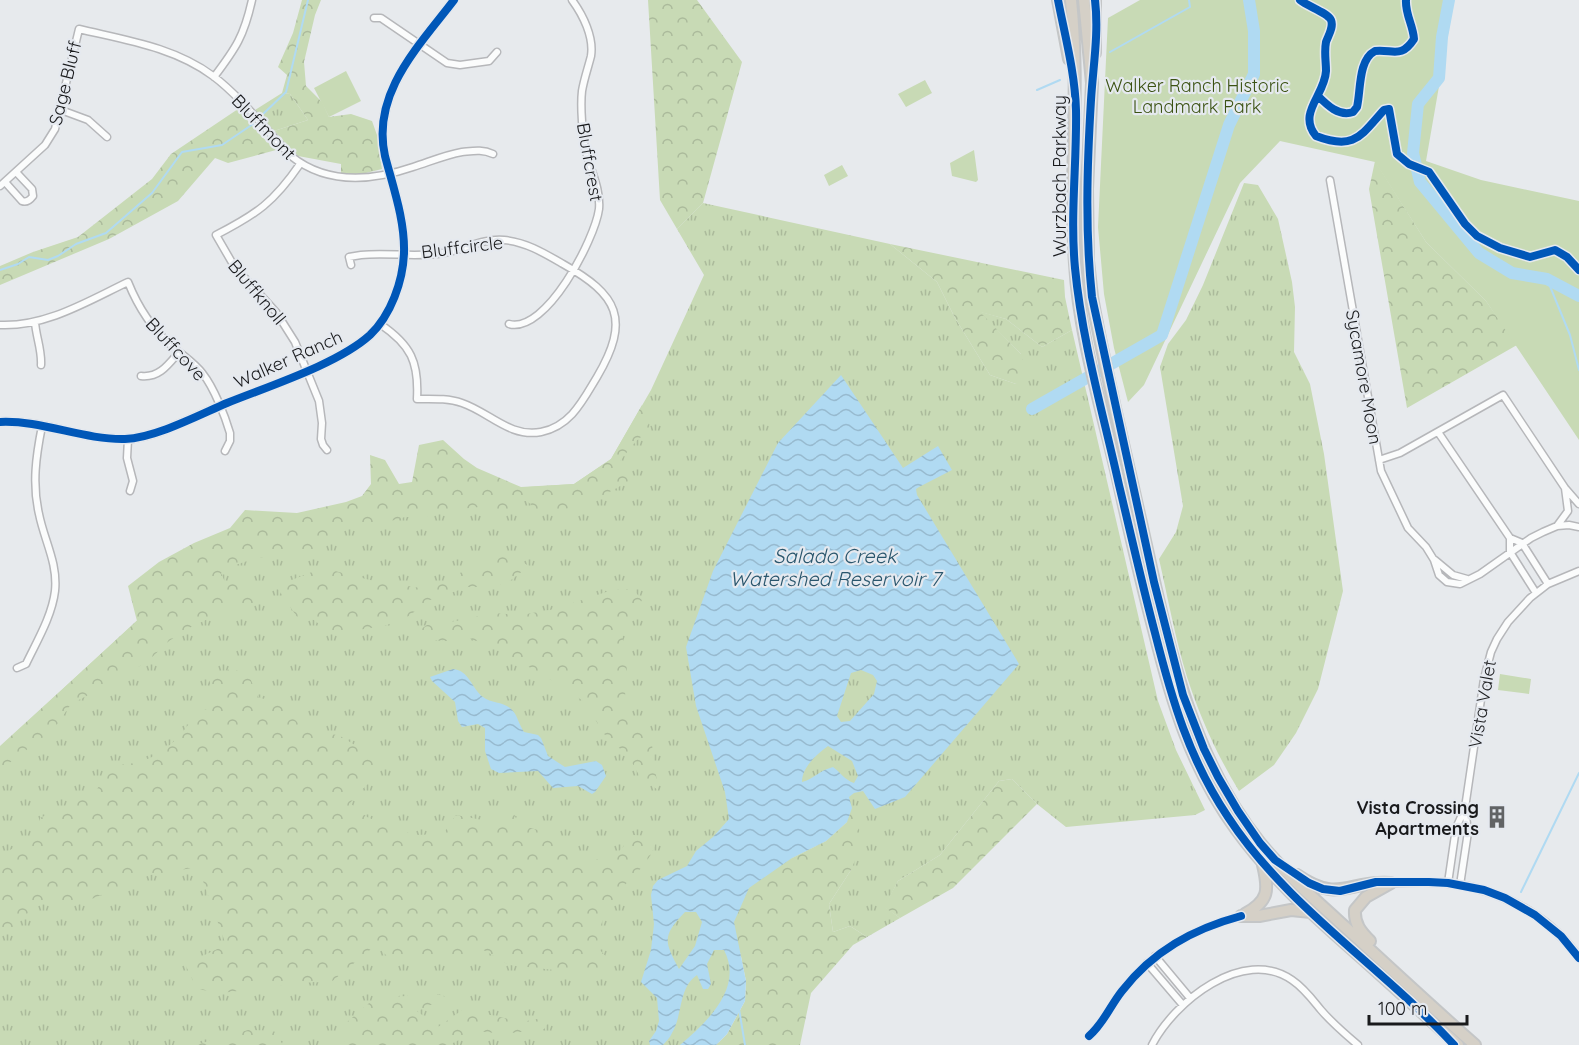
<svg xmlns="http://www.w3.org/2000/svg" width="1579" height="1045" viewBox="0 0 1579 1045" font-family="Quicksand,sans-serif">
  <style>
    .grass { fill: url(#grass-tufts) }
    .forest { fill: url(#forest-crowns) }
    .green { fill: #c8dab5 }
    .water { fill: url(#water-waves); fill-rule: evenodd }
    .lines { fill: none; stroke-linecap: round; stroke-linejoin: round }
    .stream { stroke: #b0daf2; stroke-width: 2 }
    .river { stroke: #b0daf2; stroke-width: 12 }
    .minor-casing { stroke: #b6b7ba; stroke-width: 9 }
    .tertiary-casing { stroke: #b6b7ba; stroke-width: 10 }
    .motorway-casing { stroke: #c4c6c7; stroke-width: 14 }
    .minor { stroke: #fbfcfc; stroke-width: 6 }
    .tertiary { stroke: #fbfcfc; stroke-width: 7 }
    .motorway { stroke: #d5d0c7; stroke-width: 10 }
    .cycleway-casing { stroke: #e5e9ef; stroke-width: 11 }
    .cycleway { stroke: #0057b8; stroke-width: 8 }
    .labels { text-anchor: middle; dominant-baseline: central; stroke-width: 4.5; stroke-linejoin: round; paint-order: stroke }
    .street-label { font-size: 18px; fill: #191a1c; stroke: #e5e9ef }
    .park-label { font-size: 18px; fill: #3b5212; stroke: #e5e9ef }
    .poi-label { font-size: 18px; font-weight: bold; fill: #191a1c; stroke: #e5e9ef; text-anchor: end }
    .water-label { font-size: 20px; font-style: italic; fill: #29566d; stroke: #e5e9ef }
  </style>
  <defs>
    <pattern id="grass-tufts" width="24" height="20" patternUnits="userSpaceOnUse" patternTransform="scale(1.5)"><rect width="24" height="20" fill="#c8dab5"/><path d="M3 7l-1-3M5 7V3M7 7l1-3M15 17l-1-3M17 17v-4M19 17l1-3" fill="none" stroke="#abba9b"/></pattern>
    <pattern id="forest-crowns" width="20" height="18" patternUnits="userSpaceOnUse" patternTransform="scale(1.5)"><rect width="20" height="18" fill="#c8dab5"/><path d="M2 6a3 3 0 1 1 6 0M12 15a3 3 0 1 1 6 0" fill="none" stroke="#abba9b"/></pattern>
    <pattern id="water-waves" width="16" height="10" patternUnits="userSpaceOnUse" patternTransform="scale(1.5)"><rect width="16" height="10" fill="#b0daf2"/><path d="M0 5q4-4 8 0t8 0" fill="none" stroke="#97bacf"/></pattern>
  </defs>
  <rect width="100%" height="100%" fill="#e7eaed"/>
  <path class="grass" d="M282 93 290 94 308 120 274 131 255 110Z
    M1244 183 1258 185 1278 219 1292 282 1295 307 1294 352 1310 384 1324 454 1343 591 1318 689 1296 733 1274 765 1239 791C1217 755 1200 717 1187 677 1175 638 1168 598 1159 559L1176 532 1183 506 1160 367 1168 344 1186 320 1203 285Z
    M703 203 890 244 937 282 955 318 990 375 1016 384 1021 354 978 311 1006 319 1042 347 1072 330 1158 701 1176 750 1205 810 1195 815 1066 827 1037 804 1012 779 999 781 940 855 898 881 885 907 900 918 867 937 850 926 833 932 829 904 851 870 847 822 826 841 792 858 741 952 716 1045H0V747L158 601 241 544 468 491 574 484 611 459 651 390 704 275 677 229Z"/>
  <path class="forest" d="M302 0H321L315 15 304 62 306 86 322 102 329 117 351 114 372 121 377 135 382 169 358 175 341 174V164L298 156 274 131 308 120 290 94 282 93 287 75 278 67 293 33Z
    M648 0H697L742 62 703 203 677 229 660 200Z
    M238 109 261 136 276 150 228 163 215 158 178 201 109 239 0 285V266L33 252 78 237 152 179 171 154Z
    M1375 161 1426 242 1486 301 1517 345 1407 408 1369 189Z
    M890 244 1064 280 1065 297 1072 330 1042 347 1006 319 980 312 1021 354 1026 377 1016 384 990 375 955 318 937 282Z
    M642 405 651 429 636 441 619 462 632 479C601 498 576 510 540 513L527 501H521L511 511 496 512 479 507 451 510 424 517H405L369 527 346 529 329 534 317 555C304 557 302 555 289 554 274 553 231 563 221 573L225 582 232 584 247 582 258 594 255 603 212 617 187 629 169 641 149 660 121 678 71 704 54 729 0 770V746L137 621 128 586 159 562 194 543 230 528 245 510 297 513 346 502 362 496 371 484 370 455 385 460 399 484 412 482 419 445 443 440 464 459 477 468 521 487 574 484 611 459Z
    M497 555H510L529 566 511 580 494 587H468L430 600 406 618 384 626 331 634 314 620 297 617 276 586 312 572 335 571 370 580 427 589Z
    M633 589 642 600 622 634 627 663 624 714 652 745 658 790 640 777 629 757 603 733 586 703 553 681 491 645 467 638 446 641 419 639 418 631 427 625 456 621 493 613 521 615 555 609 612 590Z
    M230 669 248 673 258 697 280 704 301 726 340 736 373 756 382 757 385 761V765L350 803 367 817 414 835 443 834 456 815 493 822 505 814H514L519 825 557 835 563 839 569 858 590 861 616 855 633 835 657 837C652 865 629 877 614 898 604 913 598 930 597 947L614 965 608 972 563 971 509 965 480 948 450 961 390 959 376 945 330 983 314 982 221 993 197 989 185 964 226 945 198 867 150 875 77 905 37 904 7 934 0 935V855L39 835 40 818 94 792 103 782 111 765C154 766 177 744 199 709L211 710 214 699 209 679Z
    M1012 779 1037 804 953 888 900 918 884 907 898 881 940 855 999 781Z
    M852 808 863 841 851 870 829 904 833 932 850 926 867 937 853 945 811 993 800 1045H716L727 1034 745 1001 746 981 734 922 749 888 792 858 826 841 847 822Z
    M437 994 458 1001 430 1005 417 1011 438 1027 468 1006 481 1013 522 1022 542 1018 547 1024 544 1029 503 1034 477 1031 449 1045H337L344 1042 346 1023 375 998Z
    M248 1030 274 1031 283 1045H195Z"/>
  <path class="green" d="M1140 0H1454L1426 161 1481 180 1579 201V440L1486 301 1426 242 1375 162 1280 141 1240 183 1144 385 1128 402 1114 348 1104 294 1098 227 1108 18Z
    M346 71 361 101 329 117 314 88Z
    M925 80 932 93 906 107 898 94Z
    M974 150 978 180 976 182 952 176 950 163Z
    M842 165 848 176 829 186 824 175Z
    M1500 674 1531 679 1529 694 1498 690Z"/>
  <path class="water" d="M841 375 903 468 938 446 952 470 919 487 916 489 917 495 1019 664 905 797 875 809 863 791 854 793 849 797 852 808 847 822 826 841 792 858 749 888 734 922 746 981 745 1001 727 1034 716 1045H680C707 1022 744 988 724 950H714L707 964 711 984 708 989H703L697 975C678 988 683 1015 672 1033 670 1038 666 1041 663 1045H650L649 1041 656 1031 659 1021 657 998 641 982 651 950 654 924 651 895 653 886 658 880 687 866 696 851 713 837 729 819 725 792 696 706 686 647 713 571 778 443ZM861 670 873 675 877 681 874 694 850 721 841 722 837 716 851 673ZM828 746 852 761 858 776 854 783C845 780 841 773 833 767 818 771 814 779 802 782 802 767 817 754 828 746ZM685 912H696L702 922 695 946 679 969C664 941 662 936 685 912Z
    M453 669C469 670 472 689 483 697 492 704 505 701 513 711 518 717 519 725 524 732L538 735 541 738 548 756 565 767 596 761 602 765 606 776 595 792 592 794 578 786 553 788 538 771 499 773 491 769 485 751V728L478 724 462 727 458 721 455 702 432 681 430 677Z"/>
  <g class="lines">
    <path class="stream" d="M1110 52 1190 7 1189 0
      M1037 90 1060 80
      M262 115 286 92 308 0
      M0 270 18 264 29 257 48 260 58 256 76 244 106 233 152 193 182 152 222 145 253 124
      M1547 279 1570 335 1579 370
      M1521 892 1579 773
      M739 1009 745 1045"/>
    <path class="river" d="M1449 0 1442 37 1439 78 1418 104 1413 153 1420 182 1479 253 1512 273 1547 279 1579 296
      M1032 409 1162 335 1229 125 1254 74V31L1249 0"/>
    <g class="minor-casing">
      <path id="minor" d="M374 18H381L447 63 460 65 489 61 497 52
        M214 77C236 48 244 36 252 0
        M61 110 88 120 107 137
        M300 164C274 202 257 214 216 235L234 266 276 312 295 342 319 401 322 423 321 439 323 445 327 450
        M1330 180 1381 471 1408 528 1426 547 1434 560 1439 575 1447 582 1460 584 1480 574 1531 538 1543 532 1557 526 1569 525 1579 527
        M5 182 22 201C27 203 30 200 33 196L32 189 16 172
        M0 186 45 145 55 129 79 29C125 40 174 47 213 76 240 96 268 132 291 156 327 185 372 181 413 167 429 162 445 155 462 152 473 151 482 149 493 154
        M351 265 349 257 361 255C388 252 416 258 443 253 464 250 482 238 504 240 526 242 544 253 563 264 618 295 631 319 597 377 583 400 571 426 541 432 510 438 489 412 462 403 448 398 432 399 417 399 419 362 411 345 380 324
        M35 322C36 337 42 350 41 365
        M509 324C546 334 595 239 599 209 601 185 587 165 584 142 582 125 580 108 582 91 584 79 588 68 591 56 594 37 583 15 572 0
        M0 325C46 327 88 301 128 282 138 307 151 328 172 346 182 355 195 363 203 374 214 388 225 416 230 433V441L225 451
        M141 376C159 378 168 365 179 352
        M1438 432 1510 538V552L1536 593
        M128 439 127 458 133 481 130 491
        M1379 460 1400 453 1503 395 1565 488 1579 504
        M1557 526 1568 511 1565 488
        M1510 538 1522 543 1548 584
        M1435 560 1453 575 1467 579
        M17 668 26 664C37 641 52 616 55 591 58 563 44 540 39 514 32 484 36 456 42 426
        M1448 883 1456 828 1465 808
        M1460 885 1468 832 1465 808 1484 679 1491 652 1497 639 1508 622 1530 598 1548 584 1579 571
        M1155 956 1190 998
        M1147 963 1182 1004
        M1089 1036C1104 1023 1110 1006 1122 991 1153 951 1193 929 1241 916
        M1152 1045C1174 1002 1243 946 1292 980 1304 988 1312 999 1321 1010 1332 1023 1345 1034 1358 1045"/>
    </g>
    <g class="tertiary-casing">
      <path id="tertiary" d="M0 422C42 420 83 440 125 439 155 438 199 415 227 403 269 386 338 364 370 335 391 315 403 281 404 253 405 220 393 187 385 156 371 93 419 46 454 0
        M1391 883C1409 882 1428 881 1446 883 1498 888 1549 915 1579 958"/>
    </g>
    <g class="motorway-casing">
      <path id="motorway" d="M1058 0 1069 59
        M1071 0C1080 88 1069 176 1075 264 1079 333 1100 402 1116 470 1128 524 1140 577 1154 630 1172 702 1191 767 1236 829 1269 875 1311 913 1354 951 1389 982 1424 1014 1458 1045
        M1084 0 1092 83 1087 189 1088 261 1092 297C1105 370 1123 442 1139 514 1165 627 1185 750 1260 843 1288 877 1322 906 1354 935 1394 972 1434 1009 1475 1045
        M1095 53V0
        M1297 875C1339 904 1348 880 1390 883
        M1245 914C1269 901 1269 890 1263 865
        M1241 916H1259L1291 910 1311 912
        M1370 941C1361 932 1354 924 1355 910L1366 897 1391 883"/>
    </g>
    <use href="#minor" class="minor"/>
    <use href="#tertiary" class="tertiary"/>
    <use href="#motorway" class="motorway"/>
    <g class="cycleway-casing">
      <path id="cycleway" d="M1058 0C1065 36 1075 73 1076 110 1077 162 1070 215 1075 268 1082 341 1103 413 1119 485 1131 535 1142 584 1155 633 1172 700 1189 759 1228 817 1287 907 1381 966 1454 1045
        M1095 0C1099 33 1093 67 1091 100 1087 166 1085 231 1092 297L1154 582 1183 695 1204 749 1218 777 1238 811 1260 843 1275 860 1309 883 1323 889 1340 891 1376 882H1429L1448 883 1484 890 1505 898 1535 915 1561 936 1579 958
        M1300 0C1307 6 1328 13 1331 20 1334 27 1328 36 1326 42 1324 52 1326 61 1326 71 1325 95 1297 113 1316 136 1355 151 1361 135 1384 110L1389 109 1397 154 1409 164 1429 172 1465 224 1477 236 1500 248 1530 257 1555 250 1567 257 1579 270
        M1318 96C1327 105 1339 117 1353 112L1357 107C1361 90 1358 60 1375 51 1393 49 1401 59 1414 39 1413 25 1405 14 1406 0
        M0 422C42 420 83 440 125 439 155 438 199 415 227 403 269 386 338 364 370 335 391 315 403 281 404 253 405 220 393 187 385 156 371 93 419 46 454 0
        M1089 1036C1104 1023 1110 1006 1122 991 1153 951 1193 929 1241 916"/>
    </g>
    <use href="#cycleway" class="cycleway"/>
  </g>
  <defs>
    <g id="building-bare" transform="scale(1.8)"><path d="M-4-6H4V6H1V3H-1V6H-4ZM-2.5-4.3h1.7v1.8h-1.7ZM.8-4.3h1.7v1.8H.8ZM-2.5-1h1.7V.8h-1.7ZM.8-1h1.7V.8H.8Z" fill="#616365" stroke="#e5e9ef" stroke-width="2.5" paint-order="stroke"/></g>
  </defs>
  <g fill-rule="evenodd">
    <use href="#building-bare" x="1497" y="817"/>
  </g>
  <g class="labels">
    <g class="street-label">
      <text transform="translate(65 83) rotate(-76)">Sage Bluff</text>
      <text transform="translate(264 127) rotate(46)">Bluffmont</text>
      <text transform="translate(590 162) rotate(80)">Bluffcrest</text>
      <text transform="translate(1059 176) rotate(-90)">Wurzbach Parkway</text>
      <text transform="translate(462 247) rotate(-7)">Bluffcircle</text>
      <text transform="translate(257 292) rotate(50)">Bluffknoll</text>
      <text transform="translate(176 349) rotate(47)">Bluffcove</text>
      <text transform="translate(288 359) rotate(-24)">Walker Ranch</text>
      <text transform="translate(1364 377) rotate(80)">Sycamore Moon</text>
      <text transform="translate(1482 704) rotate(-80)">Vista Valet</text>
    </g>
    <g class="park-label">
      <text x="1197" y="85">Walker Ranch Historic<tspan x="1197" dy="21">Landmark Park</tspan></text>
    </g>
    <g class="poi-label">
      <text x="1479" y="807">Vista Crossing<tspan x="1479" dy="21">Apartments</tspan></text>
    </g>
    <g class="water-label">
      <text x="835" y="555">Salado Creek<tspan x="835" dy="23">Watershed Reservoir 7</tspan></text>
    </g>
  </g>
  <path d="M1369 1015v9h98v-9" fill="none" stroke="#191a1c" stroke-width="3"/>
  <text x="1378" y="1015" font-size="18" fill="#191a1c" stroke="#e5e9ef" stroke-width="4.5" paint-order="stroke">100 m</text>
</svg>
